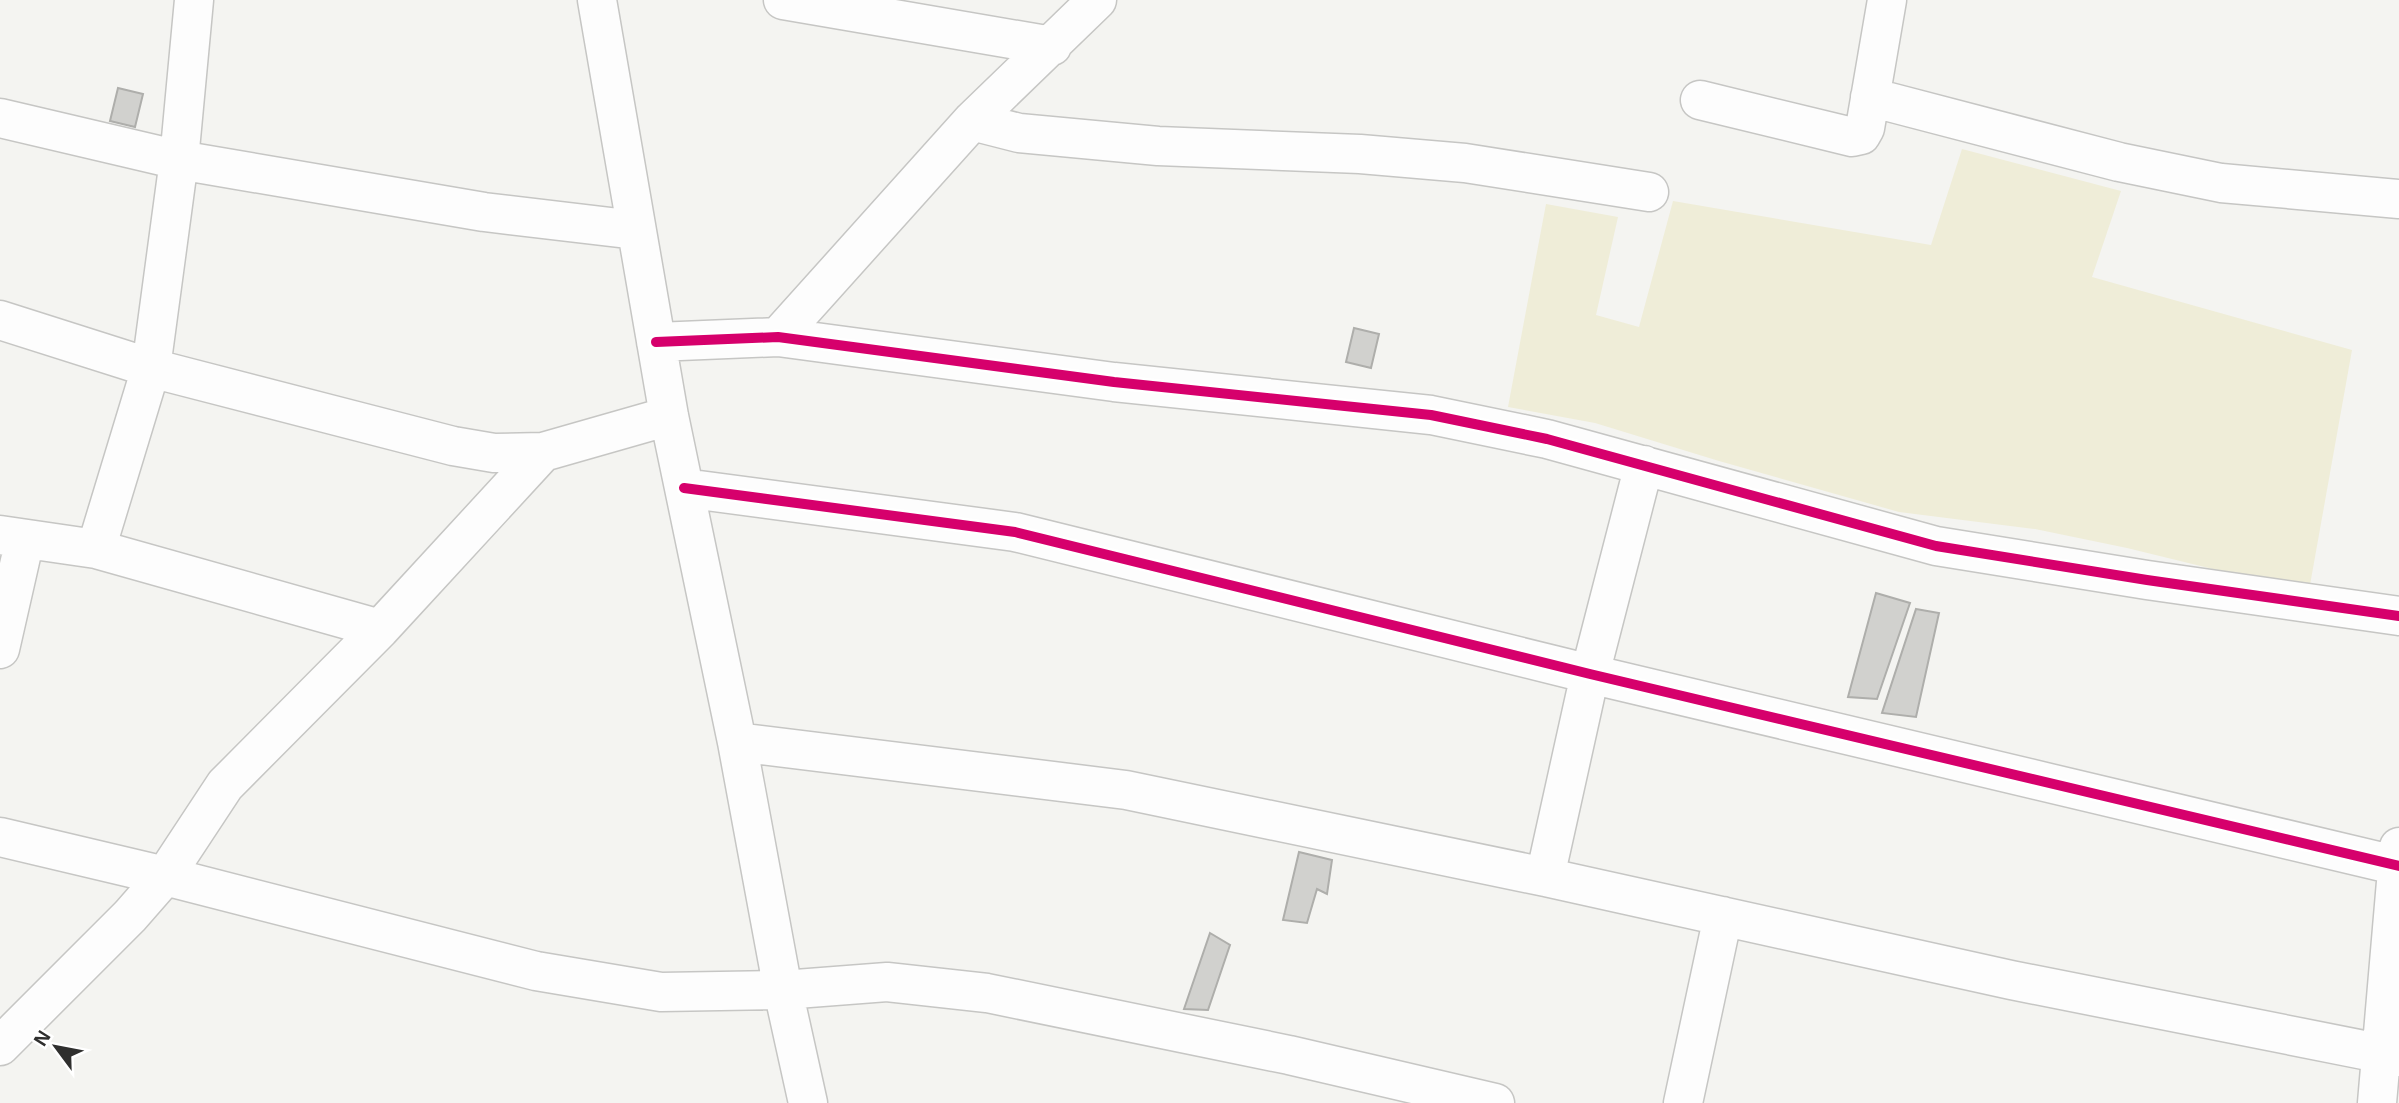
<svg xmlns="http://www.w3.org/2000/svg" width="2399" height="1103" viewBox="0 0 2399 1103" font-family="Arial,sans-serif">
  <style>
    .green { fill: #efedd8 }
    .building { fill: #d1d1ce; stroke: #aeaeab; stroke-width: 2 }
    .lines { fill: none; stroke-linecap: round; stroke-linejoin: round }
    .minor-casing { stroke: #c6c6c4; stroke-width: 41 }
    .minor { stroke: #fdfdfd; stroke-width: 38 }
    .cycleway-casing { stroke: #fff; stroke-width: 15 }
    .cycleway { stroke: #d6006c; stroke-width: 10 }
  </style>
  <rect width="100%" height="100%" fill="#f4f4f1"/>
  <path class="green" d="M1962 149 2121 191 2092 277 2352 350 2310 585 2266 582 2127 548 2035 529 1899 512 1719 461 1595 423 1508 407 1546 204 1618 217 1596 315 1639 327 1673 201 1931 245Z"/>
  <path class="building" d="M118 88 143 94 135 127 110 121Z
    M1354 328 1379 334 1371 368 1346 362Z
    M1876 593 1910 603 1877 699 1848 697Z
    M1916 609 1939 613 1916 717 1882 713Z
    M1299 852 1332 860 1327 894 1317 889 1307 923 1283 920Z
    M1210 933 1230 945 1208 1010 1184 1009Z"/>
  <g class="lines">
    <g class="minor-casing">
      <path id="minor" d="M597 0 669 416 737 742 783 990 808 1103
        M783 0 1052 46
        M1870 97 2119 162 2221 183 2399 199
        M1700 100 1852 137 1861 135 1865 128 1887 0
        M0 118 179 160 484 212 636 230
        M972 121 1019 133 1158 146 1360 154 1465 163 1649 192
        M0 320 151 368 453 446 494 453 543 452 669 416
        M778 337 972 121 1097 0
        M656 342 778 337 1114 382 1431 415 1547 439 1936 546 2147 580 2399 616
        M684 488 1015 532 1590 674 2399 866
        M0 535 96 549 380 629
        M96 549 151 368 179 160 194 0
        M0 649 25 539
        M737 742 1126 790 1545 877 2011 980 2399 1057
        M0 837 165 876 536 971 661 992 783 990 887 982 987 993 1289 1055 1495 1103
        M1545 877 1590 674 1644 465
        M0 1046 130 916 165 876 225 785 380 629 543 452
        M1683 1103 1723 916
        M2377 1103 2399 847"/>
    </g>
    <use href="#minor" class="minor"/>
    <g class="cycleway-casing">
      <path id="cycleway" d="M656 342 778 337 1114 382 1431 415 1547 439 1936 546 2147 580 2399 616
        M684 488 1015 532 1590 674 2399 866"/>
    </g>
    <use href="#cycleway" class="cycleway"/>
  </g>
  <g transform="translate(56 1047) rotate(302)" stroke="#ffffff" stroke-width="5" paint-order="stroke">
  <path d="M0-5L12 26L0 18L-12 26Z" fill="#2f2f2e"/>
  <text y="-10" font-size="19" font-weight="bold" text-anchor="middle" fill="#2f2f2e">N</text>
  </g>
</svg>
